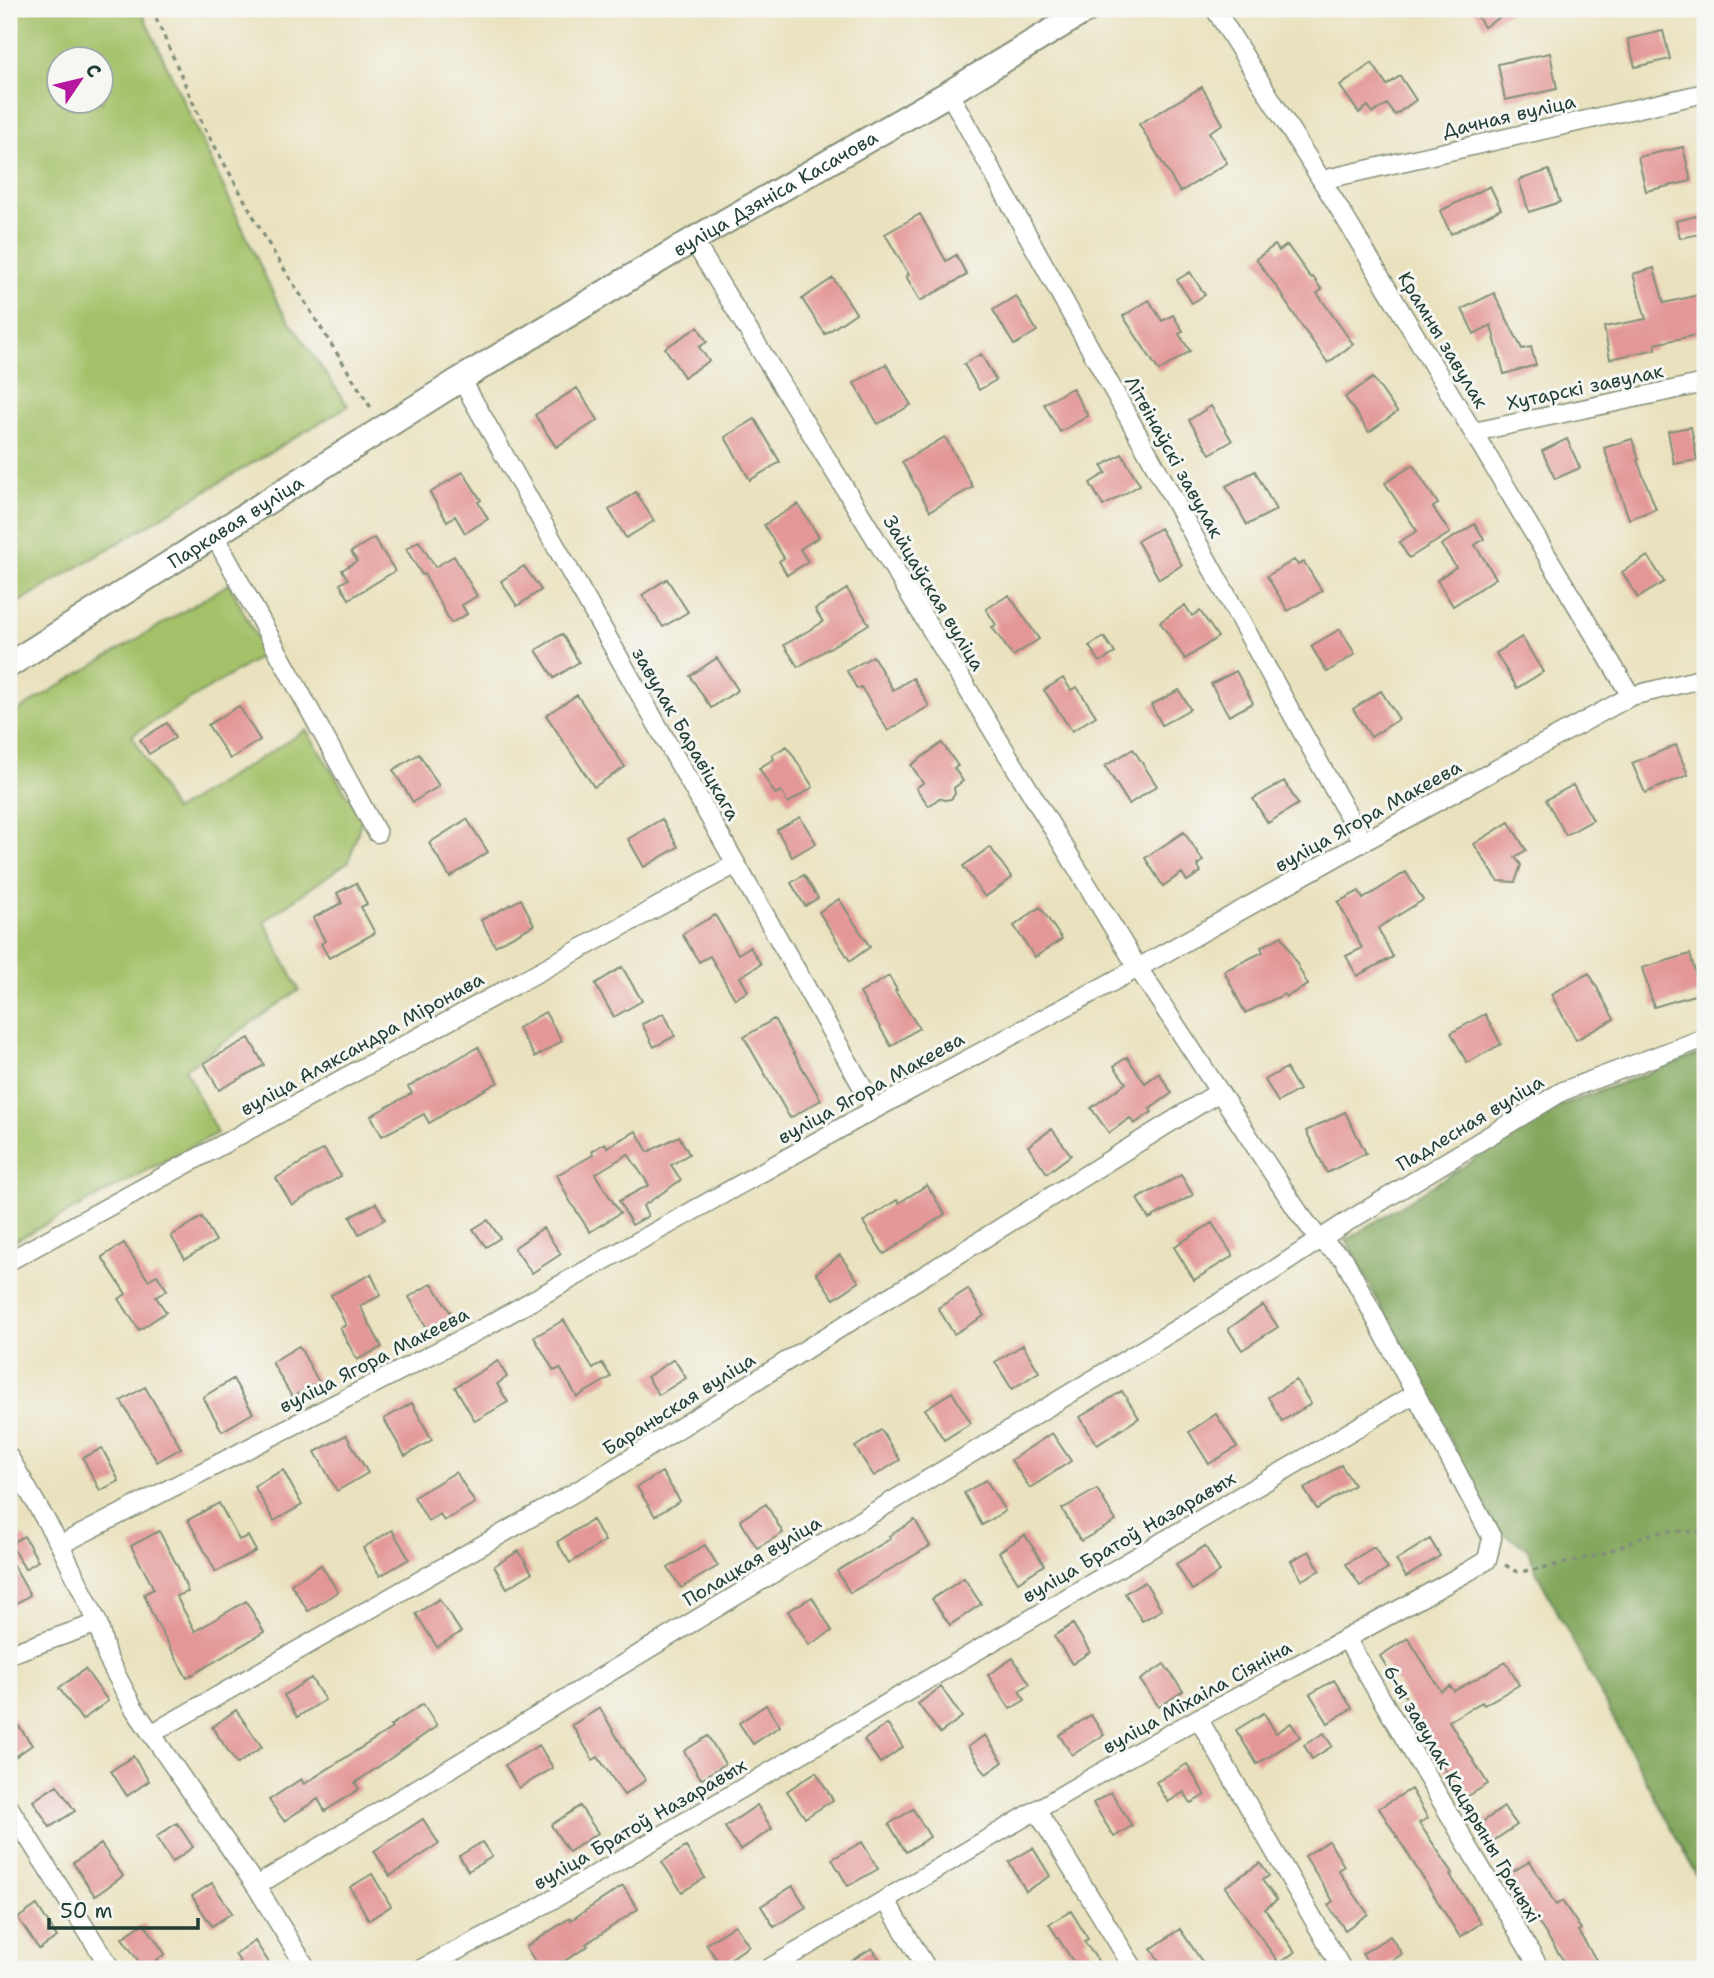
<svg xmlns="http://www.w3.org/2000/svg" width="1714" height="1978" viewBox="0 0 1714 1978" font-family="'Shantell Sans',sans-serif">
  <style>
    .green { fill: #a4c169; stroke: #627f4e; stroke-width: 2; fill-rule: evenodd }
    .forest { fill: #83a75d; stroke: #517248; stroke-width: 2 }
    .building { fill: #e39897 }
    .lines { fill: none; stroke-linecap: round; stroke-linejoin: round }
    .street-casing { stroke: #84907a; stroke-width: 21 }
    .secondary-casing { stroke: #84907a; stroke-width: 28 }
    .path { stroke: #84907a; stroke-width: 3.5; stroke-dasharray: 5 5; stroke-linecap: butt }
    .street { stroke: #fff; stroke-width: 18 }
    .secondary { stroke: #fff; stroke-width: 24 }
    .labels { text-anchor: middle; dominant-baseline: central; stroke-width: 6; stroke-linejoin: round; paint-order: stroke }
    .street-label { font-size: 19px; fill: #1f3d34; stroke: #f6f6f2 }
  </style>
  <rect width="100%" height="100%" fill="#f6f6f2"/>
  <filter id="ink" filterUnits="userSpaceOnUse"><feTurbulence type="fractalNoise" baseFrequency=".0143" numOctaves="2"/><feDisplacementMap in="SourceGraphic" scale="14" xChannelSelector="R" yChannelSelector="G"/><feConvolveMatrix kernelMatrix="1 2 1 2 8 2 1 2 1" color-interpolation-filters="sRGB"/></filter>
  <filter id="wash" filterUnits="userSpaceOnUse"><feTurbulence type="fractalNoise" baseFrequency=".00686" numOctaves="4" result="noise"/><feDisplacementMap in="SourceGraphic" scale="28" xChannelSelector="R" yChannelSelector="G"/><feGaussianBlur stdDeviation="1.57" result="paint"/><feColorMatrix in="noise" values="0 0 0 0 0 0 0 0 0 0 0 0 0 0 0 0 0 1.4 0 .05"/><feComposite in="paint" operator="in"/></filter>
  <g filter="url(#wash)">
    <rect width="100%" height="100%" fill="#eae2bf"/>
    <path class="green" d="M9 9H139L145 19 279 306 348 406 9 608ZM60 60H102V102H60Z
      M229 584 265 654 132 735 174 811 306 730 362 818 349 861 264 921 299 990 185 1069 217 1133 9 1244V716Z"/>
    <path class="forest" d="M1705 1052V1892L1539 1577 1527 1548 1497 1530 1346 1240 1559 1106Z"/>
    <g id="blocks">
      <path class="building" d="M1473 9H1514L1484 27Z
        M1663 31 1670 59 1635 67 1628 39Z
        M1550 53 1557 89 1505 100 1498 64Z
        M1372 63 1387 85 1400 76 1416 100 1395 115 1387 104 1373 113 1368 106 1359 113 1340 86Z
        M1202 87 1223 124 1209 132 1227 163 1180 192 1139 124Z
        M1683 147 1691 181 1646 191 1638 157Z
        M1549 170 1560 202 1529 212 1519 180Z
        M1490 186 1501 209 1451 234 1440 211Z
        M920 214 946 261 956 255 967 275 920 301 906 276 909 275 885 234Z
        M1705 214V233L1680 238 1676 221Z
        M1275 245 1279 251 1287 245 1311 278 1313 277 1322 290 1317 293 1353 344 1328 363 1303 328 1283 298 1284 297 1256 259Z
        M1654 268 1664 303 1703 294 1705 304V333L1655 344 1656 349 1610 359 1604 327 1646 319 1633 274Z
        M1190 272 1205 295 1192 303 1177 280Z
        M833 278 856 313 825 334 802 299Z
        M1494 293 1522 349 1531 347 1536 365 1504 374 1491 325 1474 334 1462 309Z
        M1016 296 1037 331 1014 345 993 310Z
        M1149 300 1162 321 1173 315 1183 331 1179 334 1190 351 1159 371 1123 316Z
        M698 327 707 342 699 347 709 361 684 377 665 348Z
        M981 354 996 380 979 390 964 364Z
        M886 364 911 405 878 424 854 383Z
        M1373 378 1397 412 1369 432 1345 397Z
        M577 388 598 420 556 447 535 415Z
        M1072 388 1088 416 1060 432 1044 404Z
        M1211 406 1232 441 1210 454 1189 420Z
        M755 419 780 462 750 480 725 437Z
        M1691 427 1697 460 1674 464 1668 431Z
        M945 437 973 487 930 511 902 462Z
        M1567 439 1580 468 1555 479 1542 451Z
        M1632 439 1639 459 1637 460 1656 509 1629 519 1604 448Z
        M1122 454 1140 485 1103 506 1090 483 1106 473 1102 466Z
        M1413 465 1438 504 1433 507 1450 533 1409 558 1399 542 1417 531 1385 483Z
        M1255 471 1276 510 1247 525 1226 486Z
        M463 472 481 500 478 502 488 519 465 533 455 516 447 521 430 493Z
        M636 492 654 521 626 538 609 510Z
        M798 504 819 537 800 549 808 562 787 575 779 561 784 558 764 525Z
        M1475 524 1484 539 1475 545 1496 578 1453 606 1437 580 1456 567 1441 545Z
        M1160 528 1182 565 1159 579 1137 541Z
        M374 538 395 571 349 599 340 584 348 579 342 570 357 561 351 552Z
        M419 541 435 567 454 556 477 596 462 605 467 614 451 623 424 574 422 575 406 549Z
        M1648 556 1664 582 1638 598 1622 572Z
        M1294 560 1298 565 1304 562 1322 591 1288 611 1267 576Z
        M524 566 541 590 517 606 501 581Z
        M667 579 688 612 663 627 642 595Z
        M847 589 869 624 798 667 784 645 823 622 815 609Z
        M1009 595 1039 639 1013 656 992 627 996 625 986 609Z
        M1185 605 1192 616 1200 611 1218 637 1185 659 1160 622Z
        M1340 629 1355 654 1327 672 1311 646Z
        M562 634 579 662 554 678 536 650Z
        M1104 637 1115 653 1100 662 1089 646Z
        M1522 637 1543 672 1517 688 1496 653Z
        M873 656 893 690 913 678 929 706 888 731 861 687 857 689 847 671Z
        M717 658 738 690 711 708 690 676Z
        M1236 671 1253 703 1229 716 1211 684Z
        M1063 678 1071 690 1077 687 1096 716 1072 731 1044 690Z
        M1179 690 1190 709 1162 725 1151 705Z
        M1381 691 1399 719 1371 737 1353 709Z
        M577 695 625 767 594 787 546 715Z
        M239 706 260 740 230 759 208 725Z
        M167 723 175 738 149 754 140 740Z
        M942 743 958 766 954 768 963 781 954 788 955 794 951 799 945 800 939 798 929 806 916 788 923 783 911 765Z
        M1676 745 1688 775 1645 793 1632 763Z
        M787 746 813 787 788 803 781 791 775 794 759 768 774 759 772 755Z
        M1133 749 1157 786 1129 804 1105 766Z
        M419 754 439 786 413 802 393 770Z
        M1284 781 1298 804 1268 823 1253 799Z
        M1573 785 1593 820 1566 835 1546 800Z
        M800 817 816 843 792 857 777 830Z
        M467 819 488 852 450 877 429 843Z
        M662 819 678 847 644 867 628 839Z
        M1509 822 1526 850 1515 857 1521 865 1515 882 1498 881 1474 844Z
        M1184 832 1203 861 1197 865 1201 872 1187 881 1182 873 1163 886 1145 858Z
        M990 847 1012 878 985 897 963 866Z
        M1406 872 1423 900 1378 928 1393 957 1357 976 1346 956 1362 948 1338 902 1359 891 1363 899Z
        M804 875 818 898 805 906 791 883Z
        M356 883 367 904 361 907 375 933 329 958 321 944 325 941 313 918 342 903 337 893Z
        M521 899 534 925 495 946 481 920Z
        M839 899 870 947 850 961 819 912Z
        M1040 907 1062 939 1035 957 1014 926Z
        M715 915 738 954 750 947 761 964 740 977 748 991 735 999 710 956 699 962 682 934Z
        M1282 936 1308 985 1286 997 1285 994 1245 1013 1224 971 1263 952 1261 947Z
        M1690 954 1701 993 1654 1007 1642 968Z
        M622 967 642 1001 614 1017 595 984Z
        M1589 973 1614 1019 1576 1040 1551 994Z
        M889 976 897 990 895 991 919 1028 891 1046 860 993Z
        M545 1012 562 1041 535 1057 518 1028Z
        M664 1013 675 1036 654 1047 642 1024Z
        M1485 1014 1501 1044 1467 1063 1451 1033Z
        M774 1019 821 1100 790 1118 744 1037Z
        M249 1038 264 1065 219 1090 204 1063Z
        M478 1047 498 1082 445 1112 446 1113 429 1123 424 1114 382 1136 371 1116 412 1093 408 1087Z
        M1127 1057 1145 1083 1159 1073 1172 1093 1150 1109 1152 1112 1134 1124 1130 1118 1109 1133 1091 1108 1126 1083 1114 1066Z
        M1286 1068 1299 1090 1278 1102 1265 1080Z
        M1345 1112 1366 1153 1327 1173 1306 1131Z
        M1052 1129 1071 1155 1047 1173 1028 1146Z
        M636 1131 648 1152 679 1136 689 1154 671 1165 681 1180 643 1206 648 1216 632 1225 619 1201 649 1185 628 1154 595 1174 620 1213 590 1232 568 1198 557 1175 593 1155 592 1151 605 1143 607 1147Z
        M324 1149 341 1176 292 1205 276 1178Z
        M1181 1175 1193 1195 1149 1219 1137 1199Z
        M927 1185 945 1214 884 1254 863 1222 897 1200 899 1203Z
        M376 1203 385 1219 359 1234 350 1217Z
        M202 1217 216 1241 185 1259 171 1236Z
        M488 1220 500 1238 486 1247 473 1229Z
        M1212 1223 1233 1256 1194 1280 1174 1247Z
        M543 1228 561 1254 532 1273 514 1248Z
        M124 1243 148 1280 157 1275 167 1290 156 1297 166 1312 139 1330 119 1299 126 1294 102 1257Z
        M840 1255 859 1282 834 1299 816 1273Z
        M371 1274 381 1295 360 1306 382 1347 357 1360 340 1328 346 1325 331 1295Z
        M432 1283 452 1315 428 1330 409 1297Z
        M968 1289 984 1316 954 1334 938 1308Z
        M1263 1305 1278 1327 1242 1350 1228 1329Z
        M564 1320 593 1369 602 1363 611 1377 577 1397 560 1368 554 1371 534 1337Z
        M1023 1345 1039 1372 1012 1389 995 1362Z
        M299 1346 319 1382 292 1397 272 1362Z
        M674 1359 686 1378 659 1395 647 1377Z
        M498 1361 507 1377 497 1384 508 1402 475 1421 455 1387Z
        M233 1379 253 1413 222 1431 203 1397Z
        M1296 1380 1311 1404 1282 1421 1268 1397Z
        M145 1387 181 1448 157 1462 121 1401Z
        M1122 1391 1139 1418 1097 1445 1080 1417Z
        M952 1392 971 1423 944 1440 925 1409Z
        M412 1403 432 1440 405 1456 384 1419Z
        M1216 1414 1237 1447 1209 1464 1189 1432Z
        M881 1430 900 1460 874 1476 855 1447Z
        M1052 1433 1071 1461 1030 1488 1011 1460Z
        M346 1435 368 1473 337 1491 315 1452Z
        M102 1448 119 1481 100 1491 83 1458Z
        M1341 1465 1354 1485 1317 1509 1304 1489Z
        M283 1470 302 1505 274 1521 254 1486Z
        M456 1472 475 1503 444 1521 440 1514 428 1521 414 1497Z
        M662 1472 680 1501 655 1516 637 1487Z
        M986 1480 1005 1511 982 1525 964 1493Z
        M1097 1489 1116 1521 1081 1541 1062 1509Z
        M219 1503 239 1540 248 1536 256 1551 216 1572 188 1520Z
        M766 1504 783 1533 757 1548 740 1520Z
        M592 1520 605 1541 570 1563 557 1542Z
        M915 1520 930 1546 850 1593 837 1571 890 1539 889 1536Z
        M392 1530 409 1559 380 1576 363 1548Z
        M159 1531 179 1569 188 1592 176 1596 195 1631 246 1601 264 1632 187 1678 152 1614 144 1594 154 1589 131 1546Z
        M1025 1535 1044 1565 1018 1582 999 1552Z
        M24 1536 38 1561 25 1569 10 1544Z
        M1430 1539 1440 1556 1406 1577 1396 1560Z
        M705 1545 718 1566 681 1588 668 1568Z
        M1205 1546 1220 1572 1192 1590 1176 1564Z
        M1374 1547 1388 1569 1360 1586 1346 1564Z
        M519 1551 532 1573 507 1588 494 1566Z
        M1309 1551 1320 1570 1302 1580 1291 1561Z
        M9 1558 30 1595 9 1608Z
        M321 1565 338 1592 308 1611 291 1584Z
        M964 1578 981 1604 950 1625 932 1599Z
        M1145 1582 1162 1610 1142 1621 1125 1593Z
        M812 1597 832 1631 809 1645 788 1611Z
        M439 1599 461 1632 437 1647 416 1614Z
        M1073 1624 1090 1652 1072 1664 1054 1636Z
        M1408 1638 1441 1691 1450 1686 1454 1691 1506 1662 1519 1685 1484 1705 1482 1702 1449 1721 1488 1784 1463 1799 1424 1735 1418 1739 1411 1726 1420 1720 1380 1656Z
        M1013 1658 1030 1684 1019 1691 1025 1700 1010 1709 988 1675Z
        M1164 1664 1183 1691 1159 1707 1140 1680Z
        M85 1669 108 1701 82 1720 59 1688Z
        M311 1678 325 1700 297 1717 284 1695Z
        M1334 1680 1352 1708 1328 1723 1310 1694Z
        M941 1687 962 1717 940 1733 918 1704Z
        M423 1704 437 1726 355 1783 359 1789 325 1811 318 1799 284 1821 269 1800 301 1779 304 1784 392 1728 390 1726Z
        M766 1705 780 1726 753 1744 739 1723Z
        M600 1708 628 1756 646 1780 624 1795 598 1757 593 1760 572 1725Z
        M236 1710 262 1747 237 1764 212 1727Z
        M9 1712 32 1745 9 1761Z
        M1264 1713 1276 1733 1291 1723 1300 1737 1257 1764 1236 1730Z
        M1091 1715 1104 1735 1072 1755 1059 1735Z
        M887 1724 903 1747 880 1763 864 1740Z
        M1324 1733 1332 1746 1312 1759 1304 1745Z
        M985 1735 1003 1762 986 1774 968 1747Z
        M708 1736 725 1764 701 1779 684 1751Z
        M539 1745 553 1768 519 1788 505 1765Z
        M133 1756 149 1781 127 1796 111 1771Z
        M1187 1764 1205 1795 1191 1803 1184 1792 1168 1802 1156 1782Z
        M816 1772 833 1800 805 1818 787 1791Z
        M57 1785 75 1811 50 1827 33 1801Z
        M1411 1789 1428 1818 1419 1823 1453 1873 1450 1875 1481 1923 1460 1937 1379 1808Z
        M1111 1792 1132 1826 1114 1837 1093 1803Z
        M757 1805 772 1829 740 1850 725 1827Z
        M580 1806 598 1833 569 1852 551 1825Z
        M1504 1807 1517 1825 1493 1841 1481 1823Z
        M913 1809 930 1837 906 1852 889 1824Z
        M423 1819 439 1844 390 1876 374 1851Z
        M177 1823 193 1847 172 1862 156 1837Z
        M1329 1841 1344 1866 1338 1870 1368 1914 1345 1930 1328 1905 1333 1901 1305 1856Z
        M482 1842 492 1857 468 1871 459 1856Z
        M862 1842 878 1869 848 1886 832 1859Z
        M101 1844 123 1876 95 1896 73 1863Z
        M686 1847 705 1878 682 1892 662 1862Z
        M1033 1848 1050 1876 1026 1891 1009 1862Z
        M1530 1861 1556 1905 1562 1901 1581 1929 1578 1931 1602 1969H1569L1524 1901 1522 1902 1506 1876Z
        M1260 1863 1269 1876 1262 1880 1277 1900 1265 1909 1295 1952 1279 1963 1225 1887Z
        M372 1874 391 1906 369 1920 350 1887Z
        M212 1883 232 1913 212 1926 192 1896Z
        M623 1886 638 1909 586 1944 588 1946 552 1969H540L526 1947 570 1918 571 1920Z
        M793 1886 806 1907 774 1927 761 1906Z
        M37 1905 57 1937 39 1949 18 1918Z
        M1071 1911 1088 1939 1084 1941 1104 1969H1078L1049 1924Z
        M144 1923 165 1954 144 1969 122 1938Z
        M735 1925 749 1946 721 1965 706 1944Z
        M1180 1929 1207 1969H1165L1151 1949Z
        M1390 1936 1402 1954 1379 1969H1372L1362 1954Z
        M255 1941 273 1969H245L235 1954Z
        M872 1948 886 1969H838Z"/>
    </g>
  </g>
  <g filter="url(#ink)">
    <use href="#blocks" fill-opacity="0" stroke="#84907a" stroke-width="2"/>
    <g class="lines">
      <g class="street-casing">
        <path id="street" d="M1215 9 1342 213 1631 696
          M949 93 1363 842
          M1322 180 1705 93
          M693 240 1138 968 1299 1213 1320 1240 1344 1259 1492 1538 1487 1560 1469 1571C1380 1621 1289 1669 1199 1718 1053 1797 912 1885 768 1969
          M461 379 875 1109
          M1474 432 1705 383
          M214 535 377 833
          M9 1261 736 864
          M9 1457 60 1545 98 1623 107 1657 133 1707 256 1886 307 1969
          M60 1545 485 1327 875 1109 1138 968 1363 842 1631 696 1705 678
          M1347 1640 1540 1969
          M9 1654 98 1623
          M1198 1718 1342 1969
          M151 1734 591 1483 1219 1092
          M9 1807 111 1969
          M1037 1811 1134 1969
          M256 1886 1271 1272 1342 1225 1563 1091 1705 1038
          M886 1901 927 1969
          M421 1969 528 1914 1416 1393"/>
      </g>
      <g class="secondary-casing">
        <g id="secondary">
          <path id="s1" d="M9 665 461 379 693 240 949 93 1088 9"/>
        </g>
      </g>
      <path class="path" d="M152 9 203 125 271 248 373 411
        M1505 1565 1518 1572 1537 1569 1600 1555 1653 1533 1673 1531 1705 1532"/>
      <use href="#street" class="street"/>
      <use href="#secondary" class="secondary"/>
    </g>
  </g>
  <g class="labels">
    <g class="street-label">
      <text transform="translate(1509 116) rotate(-13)">Дачная вуліца</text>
      <text stroke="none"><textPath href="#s1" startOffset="900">вуліца Дзяніса Касачова</textPath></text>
      <text transform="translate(1443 340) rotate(59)">Крамны завулак</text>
      <text transform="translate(1585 387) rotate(-12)">Хутарскі завулак</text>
      <text transform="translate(1174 457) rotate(61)">Літвінаўскі завулак</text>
      <text stroke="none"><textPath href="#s1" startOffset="268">Паркавая вуліца</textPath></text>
      <text transform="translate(934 593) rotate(59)">Зайцаўская вуліца</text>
      <text transform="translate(686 734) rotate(60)">завулак Баравіцкага</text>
      <text transform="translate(1368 816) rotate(-29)">вуліца Ягора Макеева</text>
      <text transform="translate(362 1044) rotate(-29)">вуліца Аляксандра Міронава</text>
      <text transform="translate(871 1088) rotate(-29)">вуліца Ягора Макеева</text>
      <text transform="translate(1470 1123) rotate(-31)">Падлесная вуліца</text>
      <text transform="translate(374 1360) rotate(-27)">вуліца Ягора Макеева</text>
      <text transform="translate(679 1404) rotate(-32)">Бараньская вуліца</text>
      <text transform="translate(1129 1537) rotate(-30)">вуліца Братоў Назаравых</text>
      <text transform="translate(752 1561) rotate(-31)">Полацкая вуліца</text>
      <text transform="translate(1197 1697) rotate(-29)">вуліца Міхаіла Сіяніна</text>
      <text transform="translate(1462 1794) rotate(60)">6-ы завулак Кацярыны Грачыхі</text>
      <text transform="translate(640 1824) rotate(-30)">вуліца Братоў Назаравых</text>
    </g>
  </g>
  <rect width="1714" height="1978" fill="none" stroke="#f6f6f2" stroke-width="35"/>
  <g transform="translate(80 80) rotate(55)"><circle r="33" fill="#f6f6f2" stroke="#a0aca6" stroke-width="2"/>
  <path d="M0-5L12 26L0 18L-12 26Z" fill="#b5179e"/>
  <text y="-10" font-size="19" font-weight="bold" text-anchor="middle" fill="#1f3d34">С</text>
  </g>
  <path d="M49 1918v10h149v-10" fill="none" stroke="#1f3d34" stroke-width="3.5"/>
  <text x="60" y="1918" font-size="21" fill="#1f3d34" stroke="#f6f6f2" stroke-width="5" paint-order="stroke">50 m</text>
</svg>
